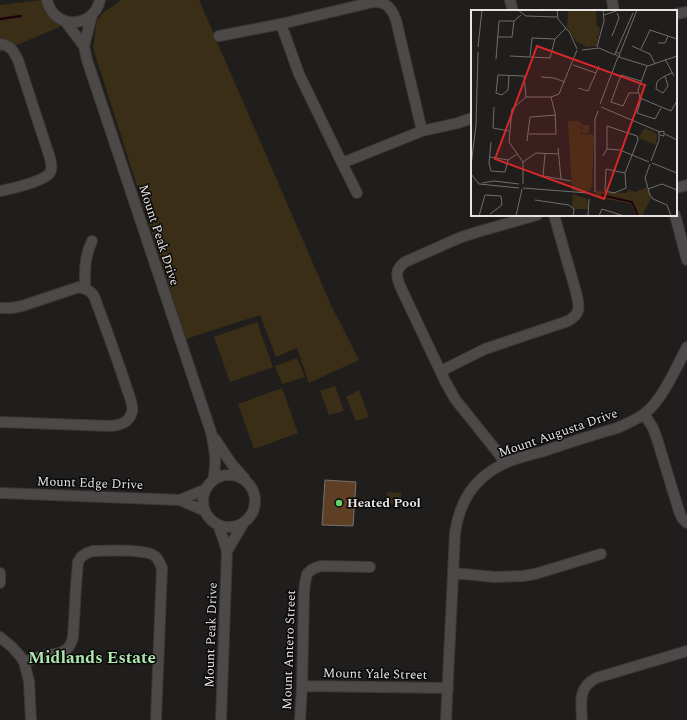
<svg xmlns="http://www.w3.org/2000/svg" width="687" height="720" viewBox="0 0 687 720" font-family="Spectral,serif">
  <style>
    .green { fill: #3a2e16 }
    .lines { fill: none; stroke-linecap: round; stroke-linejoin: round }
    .stream { stroke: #20010d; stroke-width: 2.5 }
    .building { fill: #5f3f23; stroke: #73716f }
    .minor-casing { stroke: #3b3938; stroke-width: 12 }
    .minor { stroke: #4c4948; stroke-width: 10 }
    .poi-dot { fill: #62d469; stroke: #090808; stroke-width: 1.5 }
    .labels { text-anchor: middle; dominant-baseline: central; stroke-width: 3; stroke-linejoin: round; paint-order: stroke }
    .street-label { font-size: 13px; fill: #e7e5e4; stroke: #090808 }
    .poi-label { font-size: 13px; font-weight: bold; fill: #e7e5e4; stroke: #090808; text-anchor: start }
    .district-label { font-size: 17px; font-weight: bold; fill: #ade7ad; stroke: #090808 }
    .inset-river { fill: none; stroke: #20010d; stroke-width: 2 }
    .inset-road { fill: none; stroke: #706d6d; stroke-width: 1 }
    .view { fill: #d62828; fill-opacity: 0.15; stroke: #d62828; stroke-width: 2 }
    .inset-edge { fill: none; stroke: #e7e5e4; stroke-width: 2 }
  </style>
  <rect width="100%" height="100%" fill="#201d1d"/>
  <path class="green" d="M42 0 47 11 62 26 0 52V5Z
    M121 0H199L331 305 359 360 309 383 297 348 276 357 260 315 186 339 93 48 97 20 104 12Z
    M257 322 273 367 230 382 214 337Z
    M297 358 305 377 282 384 275 366Z
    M335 386 344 411 329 415 320 391Z
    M282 388 298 433 254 449 238 404Z
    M359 390 369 417 356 421 346 397Z
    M387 492 401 493V505L387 503Z"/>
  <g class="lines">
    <path class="stream" d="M0 19 21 16"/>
  </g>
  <path class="building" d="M325 480 356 482 353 526 322 525Z"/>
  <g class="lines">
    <g class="minor-casing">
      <path id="minor" d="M47 0C54 30 93 29 100 0
        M510 0 513 11
        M612 0 614 11
        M676 14 687 12
        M65 21 84 46 87 60 211 432C215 451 217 461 213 481
        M281 24 299 74 342 163 357 193
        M219 36 281 24 373 2C386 1 392 8 396 20L422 131
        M0 44C11 46 13 50 18 60L50 158C51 163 53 169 49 174 41 182 11 189 0 191
        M84 46 92 15
        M342 163 422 131 458 123 472 118
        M676 188 687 185
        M675 215 687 260
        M85 289C85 271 84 258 92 241
        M0 308H12L22 306 79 287C86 289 90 290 94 296 105 326 116 355 126 386 128 393 134 405 132 412 129 423 120 425 111 426L0 422
        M441 371 485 349 568 321C582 313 579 306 576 292L554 215
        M644 414 653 428 657 439 679 511 682 518 687 523
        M215 439 231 463 245 479
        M505 463 499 454 455 399 445 381 400 286C396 275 395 270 405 262L459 238 477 232 537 215
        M203 501a26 26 0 1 1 52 0a26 26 0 1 1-52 0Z
        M0 493 180 500 205 511
        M180 500 206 489
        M218 525 223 538 227 551 221 720
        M227 551 243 524
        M0 573V583
        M453 573 495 577 523 576 535 574 601 554
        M0 637 12 647 21 657 24 662 29 681 31 720
        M24 662C31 660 37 657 43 656 57 653 69 655 73 637L76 586 78 562 81 557 87 553 93 551C107 551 147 548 156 557 159 560 160 564 162 568L156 720
        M302 686 448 688
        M300 720 302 686 304 594 305 583 307 574 311 570 315 568 321 566 370 567
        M446 720 455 533C460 501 473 479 503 464 515 458 531 455 544 451 568 443 592 435 617 428 626 424 636 420 644 414 662 401 677 366 687 347
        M582 720C581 701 578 688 596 678L687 651"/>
    </g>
    <use href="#minor" class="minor"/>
  </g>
  <circle class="poi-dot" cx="339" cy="503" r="4"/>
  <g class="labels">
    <g class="street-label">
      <text transform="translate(159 235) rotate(72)">Mount Peak Drive</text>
      <text transform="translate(558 433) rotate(-19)">Mount Augusta Drive</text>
      <text transform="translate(90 483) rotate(2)">Mount Edge Drive</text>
      <text transform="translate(211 635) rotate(-88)">Mount Peak Drive</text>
      <text transform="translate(289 650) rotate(-88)">Mount Antero Street</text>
      <text transform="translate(375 674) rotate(1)">Mount Yale Street</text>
    </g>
    <g class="poi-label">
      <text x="347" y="503">Heated Pool</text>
    </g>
    <g class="district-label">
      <text x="92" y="658">Midlands Estate</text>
    </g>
  </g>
  <g transform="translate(471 10)">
    <rect width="206" height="206" fill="#201d1d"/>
    <path d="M97 0H125L126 16 129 18 126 36 116 37 105 31 96 17ZM97 111H106L110 112 111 115H118V123H111V116L106 117H110V124L123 125 121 176 119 180 110 183 101 180ZM174 118 186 124 185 135 167 128ZM176 177 180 188 171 206H165L160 194 126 187 124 181 156 183 157 179 164 182ZM102 184 116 189 117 199H103L101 195Z" fill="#3a2e16"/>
    <path class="inset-river" d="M130 185 161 192 167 206"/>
    <path class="inset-road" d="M47 0 55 6 86 7M86 0 87 9 99 23 106 39M133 5 148 0M141 26 148 8 146 3M27 27H41L43 11M187 33H194L197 26M161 36 179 44 184 54M7 37 11 0M126 37 133 11 132 0M170 39 179 20 206 29M111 40 128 38 144 45M145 42 149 44 148 47 144 44 162 3M149 43 166 0M39 46 79 48 84 29 95 18M59 47 61 28 84 29M148 47 177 56 206 46M25 49 28 11H43L50 5M194 49 203 66M102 55 125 63M176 56 167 80 169 88 200 101 206 91M38 66 37 80 31 85 25 83 27 65 53 66 55 87M194 66 197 76 192 83 185 79 186 72 189 69 194 66 201 63M70 67 83 68 94 72M107 78 117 81 128 56M167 83H158L152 96 140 92 150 65 170 71M170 89 166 103 184 109 190 98M129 94 147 47M23 97 22 118 38 121M130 97 189 122M58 124H85L84 103 80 87M194 124 206 130M56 131 59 107 85 105M20 132 18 153 20 161 34 162 37 150 46 144M87 138 90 169M136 139 149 140 178 152M74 144 72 166 100 171M132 146 136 139V116L166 126 167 130 154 163 155 178 143 183 134 181 135 159 154 163M19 147 37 150M180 151 188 130V122L193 121V126L189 125M52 152 65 143 88 144M181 153 206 163M179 154 174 168 179 185 182 189 196 195 200 206M0 156 5 115 7 42M0 164 8 174 48 178M11 173 23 171 48 174M52 174V152L38 132 41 99 55 87H80L88 84 106 40M52 178 117 183M177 179 191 174 206 180M124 182V109L127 101M64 190 98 195 103 199 102 206M8 206 14 185 30 186 31 195 19 204M45 206 51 179M117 206 118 189M128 206 131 199 153 206"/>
    <path class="view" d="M66 36 174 75 133 189 24 149Z"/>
    <rect width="206" height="206" class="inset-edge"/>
  </g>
</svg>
